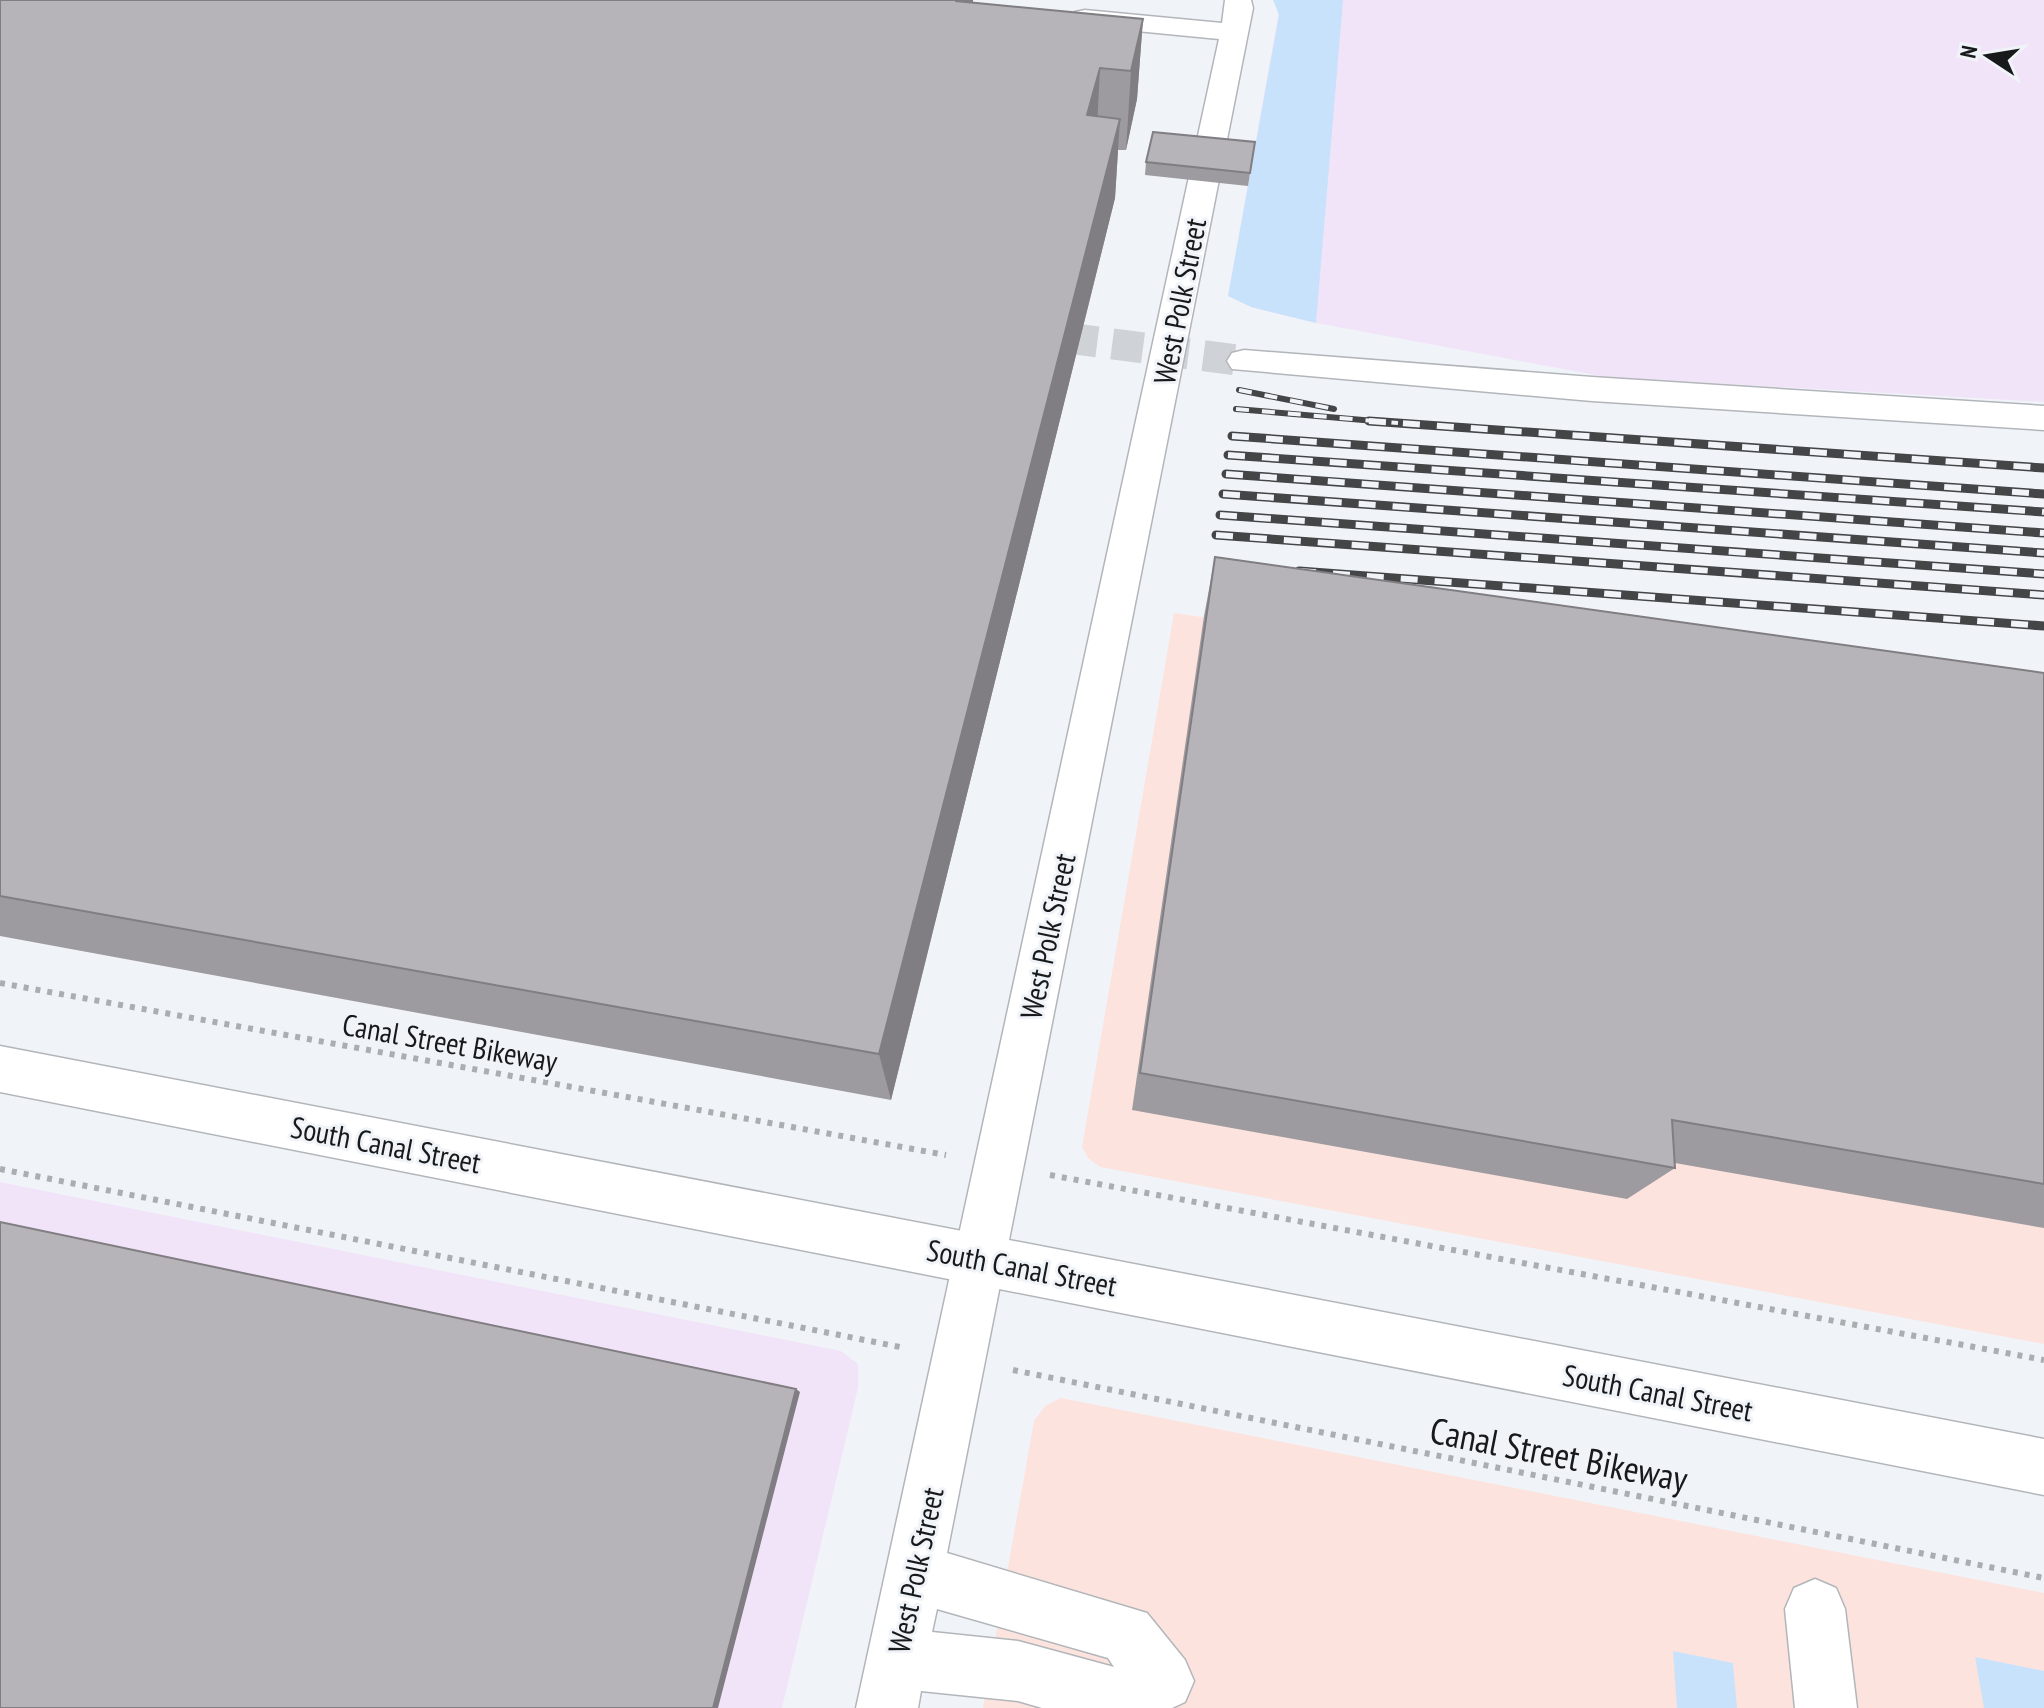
<svg xmlns="http://www.w3.org/2000/svg" width="2044" height="1708" viewBox="0 0 2044 1708" font-family="'PT Sans Narrow',sans-serif">
  <style>
    .commercial { fill: #fde3de }
    .industrial { fill: #f2e4f8 }
    .green { fill: #c9e2fb }
    .lines { fill: none; stroke-linecap: round; stroke-linejoin: round }
    .minor-tunnel { stroke: #cfd3d8; stroke-width: 31; stroke-dasharray: 31 15; stroke-linecap: butt }
    .minor-casing { stroke: #b2b6ba; stroke-width: 3 }
    .major-casing { stroke: #b2b6ba; stroke-width: 3 }
    .path { stroke: #aaaeb1; stroke-width: 6; stroke-dasharray: 5 7; stroke-linecap: butt }
    .minor { fill: #fff; fill-rule: evenodd }
    .major { fill: #fff; fill-rule: evenodd }
    .rail-far1-casing { stroke: #434547; stroke-width: 6 }
    .rail-casing { stroke: #434547; stroke-width: 9 }
    .rail-far1 { stroke: #f0f4f9; stroke-width: 4; stroke-dasharray: 13; stroke-linecap: butt }
    .rail { stroke: #f0f4f9; stroke-width: 6; stroke-dasharray: 17; stroke-linecap: butt }
    .wall { fill: #9d9b9f }
    .shaded-wall { fill: #807e82 }
    .building { fill: #b7b4b9; stroke: #807e82; stroke-width: 2 }
    .labels { text-anchor: middle; dominant-baseline: central; stroke-width: 6; stroke-linejoin: round; paint-order: stroke }
    .street-label { font-size: 30px; fill: #17191a; stroke: #f0f4f9 }
    .near-street-label { font-size: 36px; fill: #17191a; stroke: #f0f4f9 }
  </style>
  <rect width="100%" height="100%" fill="#f0f4f9"/>
  <path class="commercial" d="M1174 613 2044 737V1344L1100 1167 1088 1158 1082 1147Z
    M1061 1398 2044 1593V1708H983L1034 1421 1045 1406Z"/>
  <path class="industrial" d="M1281 0H2044V402L1606 377 1316 323 1251 307 1228 296Z
    M0 1182 841 1351 858 1364V1388L782 1708H0Z"/>
  <path class="green" d="M1273 0H1343L1316 323 1251 307 1228 296 1279 15Z
    M1673 1651 1733 1663 1737 1708H1677Z
    M1975 1657 2044 1671V1708H1984Z"/>
  <g class="lines">
    <path class="minor-tunnel" d="M1021 332 1244 361"/>
    <g class="minor-casing">
      <path id="minor" d="M1225 0H1251L1253 8 947 1553 1147 1613 1185 1660 1194 1681 1185 1702 1172 1708H1042L1018 1701 921 1691 918 1708H856L1219 39 1085 26 1075 24 1071 18 1075 12 1085 10 1222 23ZM937 1609 1108 1658 1114 1667 1018 1641 932 1632Z
        M1244 350 1592 377 2044 406V430L1592 401 1232 369 1227 361 1232 353Z
        M1815 1579 1836 1588 1845 1609 1857 1708H1795L1785 1609 1794 1588Z"/>
    </g>
    <g class="major-casing">
      <path id="major" d="M0 1046 2044 1439V1495L0 1092Z"/>
    </g>
    <path class="path" d="M0 983 946 1155
      M0 1169 905 1348
      M1050 1175 2044 1360
      M1013 1370 2044 1578"/>
    <use href="#minor" class="minor"/>
    <use href="#major" class="major"/>
    <g class="rail-far1-casing">
      <path id="rail-far1" d="M1239 390 1334 409
        M1236 409 1398 423"/>
    </g>
    <g class="rail-casing">
      <path id="rail" d="M1369 421 2044 468
        M1232 436 2044 494
        M1228 455 2044 512
        M1226 474 2044 533
        M1223 494 2044 553
        M1220 515 2044 574
        M1216 535 2044 595
        M1299 571 2044 626"/>
    </g>
    <use href="#rail-far1" class="rail-far1"/>
    <use href="#rail" class="rail"/>
  </g>
  <path class="wall" d="M0 0H973V3L1143 19 1137 99 1126 150H1118L1115 198 891 1100 0 936Z
    M1255 142 1248 186 1145 175 1146 162Z
    M1215 557 2044 673V1228L1675 1163V1168L1627 1199 1132 1110 1204 616Z"/>
  <path class="shaded-wall" d="M956 0H973L975 43 959 81Z
    M1143 19 1137 99 1126 150 1131 71Z
    M1100 68 1096 148 1087 115Z
    M1120 119 1115 198 891 1100 879 1054Z
    M796 1389 800 1392 718 1708H713Z"/>
  <path class="building" d="M0 0H956V1L1143 19 1131 71 1100 68 1087 115 1120 119 879 1054 0 896Z
    M1153 132 1255 142 1250 173 1146 162Z
    M1215 557 2044 673V1184L1672 1120 1675 1168 1140 1073Z
    M0 1222 796 1389 713 1708H0Z"/>
  <g class="labels">
    <g class="street-label">
      <text transform="translate(1179 301) rotate(-79)">West Polk Street</text>
      <text transform="translate(1047 936) rotate(-78)">West Polk Street</text>
      <text transform="translate(450 1042) rotate(10)">Canal Street Bikeway</text>
      <text transform="translate(386 1144) rotate(11)">South Canal Street</text>
      <text transform="translate(1022 1267) rotate(11)">South Canal Street</text>
      <text transform="translate(1658 1392) rotate(11)">South Canal Street</text>
      <text transform="translate(915 1570) rotate(-78)">West Polk Street</text>
    </g>
    <g class="near-street-label">
      <text transform="translate(1559 1454) rotate(11)">Canal Street Bikeway</text>
    </g>
  </g>
  <g transform="translate(1988 56) rotate(282)" stroke="#f0f4f9" stroke-width="6" paint-order="stroke">
  <path d="M0-6L14 30L0 20L-14 30Z" fill="#17191a"/>
  <text y="-12" font-size="22" font-weight="bold" text-anchor="middle" fill="#17191a">N</text>
  </g>
</svg>
